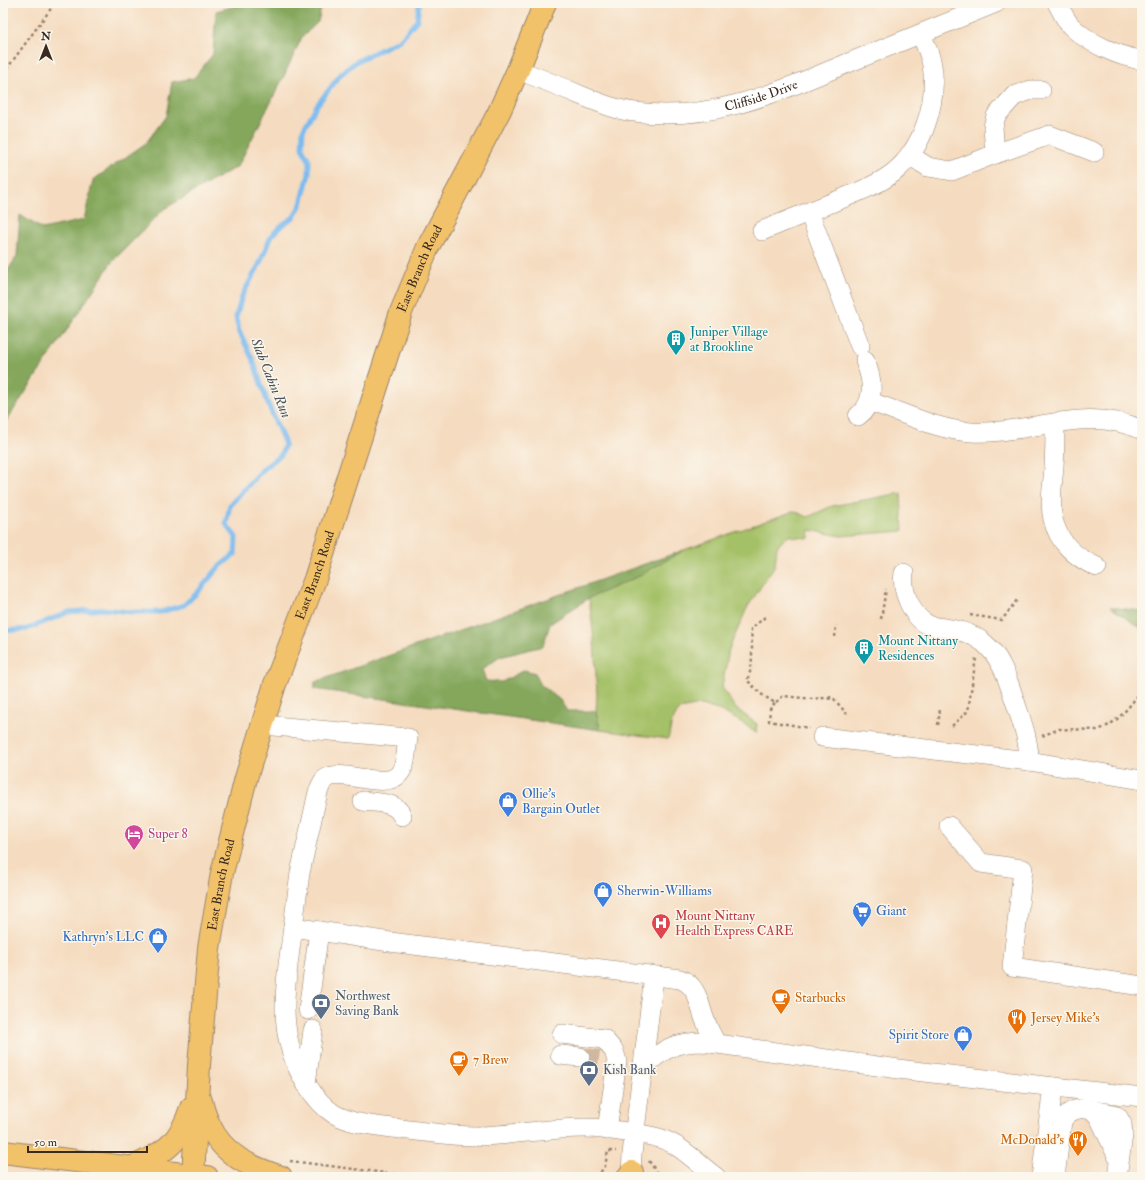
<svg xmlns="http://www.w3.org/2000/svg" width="1145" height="1180" viewBox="0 0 1145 1180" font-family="'IM FELL Double Pica',serif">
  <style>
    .green { fill: #a5c167; stroke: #707642 }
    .forest { fill: #84a75c; stroke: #60683d }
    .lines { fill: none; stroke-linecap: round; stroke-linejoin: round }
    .stream { stroke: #7bbbef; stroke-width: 5 }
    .minor-tunnel { stroke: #d0b8a0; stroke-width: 19; stroke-dasharray: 19 10; stroke-linecap: butt }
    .minor-casing { stroke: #98836f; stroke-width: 20 }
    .major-casing { stroke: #98836f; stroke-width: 24 }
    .path { stroke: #98836f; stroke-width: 2.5; stroke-dasharray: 3 3; stroke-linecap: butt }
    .minor { stroke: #fff; stroke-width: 19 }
    .major { stroke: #f2c26a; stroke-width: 22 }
    .labels { text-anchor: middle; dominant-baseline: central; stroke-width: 3; stroke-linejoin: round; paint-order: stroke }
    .street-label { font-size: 13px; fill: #3b2a1e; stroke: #fbf7ec }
    .culture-label { font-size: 13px; fill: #0d838f; stroke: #fbf7ec; text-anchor: start }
    .shop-label { font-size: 13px; fill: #366cbe; stroke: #fbf7ec; text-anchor: start }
    .hotel-label { font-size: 13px; fill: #b23c85; stroke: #fbf7ec; text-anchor: start }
    .health-label { font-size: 13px; fill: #be3a42; stroke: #fbf7ec; text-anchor: start }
    .service-label { font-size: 13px; fill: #4e5e75; stroke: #fbf7ec; text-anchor: start }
    .food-label { font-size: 13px; fill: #c56008; stroke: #fbf7ec; text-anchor: start }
    .water-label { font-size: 14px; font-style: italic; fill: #4e565d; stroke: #fbf7ec }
  </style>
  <rect width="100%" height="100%" fill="#fbf7ec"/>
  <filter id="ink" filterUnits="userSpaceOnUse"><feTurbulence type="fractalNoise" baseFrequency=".025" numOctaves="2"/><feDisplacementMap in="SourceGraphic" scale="8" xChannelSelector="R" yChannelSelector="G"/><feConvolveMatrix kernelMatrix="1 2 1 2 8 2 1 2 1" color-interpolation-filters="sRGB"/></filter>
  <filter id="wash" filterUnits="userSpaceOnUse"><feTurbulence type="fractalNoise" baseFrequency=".012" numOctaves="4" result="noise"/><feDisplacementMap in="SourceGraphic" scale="16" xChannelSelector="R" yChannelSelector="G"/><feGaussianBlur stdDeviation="0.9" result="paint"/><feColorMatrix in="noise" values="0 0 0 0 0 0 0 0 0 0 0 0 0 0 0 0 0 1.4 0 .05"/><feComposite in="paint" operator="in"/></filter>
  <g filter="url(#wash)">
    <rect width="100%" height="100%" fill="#f5dcc0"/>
    <path class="green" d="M901 493 903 531 841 536 809 530V538L793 537 792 535 786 537 777 547 775 565 747 608 729 649 722 687 735 708 757 724 756 733 741 722 721 711 701 705 679 709 672 722 668 739 600 730 596 711 597 695 594 639 589 598 637 577 684 550 794 511 808 517 832 506Z"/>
    <path class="forest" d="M248 3H322L318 22 302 37 283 78 238 166 164 209 112 262 3 426V278L17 256 20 215 42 229 84 220 93 180 146 143 166 116 172 82 194 78 213 54 216 11Z
      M684 550 637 577 589 598 550 624 543 646 500 657 482 669 486 681 502 682 524 670 535 673 541 685 560 700 567 711H596L600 730 314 689 315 682Z
      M1110 607 1142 611V629Z"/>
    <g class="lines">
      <path class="stream" d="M3 631 27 629 69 612 104 609 130 612H161L184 605 197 593 219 567 235 554 236 537 226 524 230 505 265 467 281 455 285 444 268 404 253 360 239 331 236 317 242 296 259 265 271 236 282 225 294 217 301 204 309 174V160L302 148 303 130 317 105 341 74 357 61 400 40 417 20 419 5 420 3"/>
    </g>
  </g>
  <g filter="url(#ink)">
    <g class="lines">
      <path class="minor-tunnel" d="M580 1057 603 1060"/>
      <g class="minor-casing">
        <g id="minor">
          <path d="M1057 3C1061 10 1065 19 1070 25 1086 42 1119 57 1142 60"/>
          <path id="s1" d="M518 70C539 78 559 86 580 95 598 102 615 110 635 112 713 123 782 90 853 61 901 42 948 22 996 3"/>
          <path d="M995 154 993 127 996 116 1014 96 1031 90H1041"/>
          <path d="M909 155 928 167 952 171 995 154 1050 135 1094 152"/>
          <path d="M809 212 860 346"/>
          <path d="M762 231C786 221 811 211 836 201 855 193 876 186 893 173 923 149 938 102 932 65 930 54 925 44 921 34"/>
          <path d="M870 402C903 412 936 430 971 432 1029 435 1086 404 1142 430"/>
          <path d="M858 416C876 402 873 380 865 361"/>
          <path d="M1055 423C1055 437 1055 452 1054 466 1053 483 1049 502 1053 519 1058 542 1076 558 1097 567"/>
          <path d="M904 573C901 590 912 618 929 625 933 627 940 627 944 628 959 630 972 633 984 643 1003 659 1008 682 1016 704 1022 723 1029 740 1029 761"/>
          <path d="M263 725 408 738C406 749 407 765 399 774 385 791 343 768 326 778 322 781 320 787 318 792L300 873 293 927"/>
          <path d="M822 737 1029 761 1142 780"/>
          <path d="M363 801C377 803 396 801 402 816"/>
          <path d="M949 826 981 863 1023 869 1012 967 1142 986"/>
          <path d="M308 1010 319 931"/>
          <path d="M562 1034 604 1039 614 1051 617 1061 607 1130"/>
          <path d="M716 1043C712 1036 708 1028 705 1020 699 1005 698 985 680 979L390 942 293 927C286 984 274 1034 307 1085 314 1096 323 1107 334 1114 354 1125 379 1126 401 1129 434 1133 464 1138 497 1135 526 1133 555 1128 584 1128 599 1128 613 1130 626 1132 638 1134 651 1135 662 1139 681 1145 699 1165 716 1177"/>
          <path d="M560 1055 580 1057"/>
          <path d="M643 1067C663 1049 675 1042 703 1042L906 1070 1142 1097"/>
          <path d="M306 1084 313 1030"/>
          <path d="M1093 1110 1113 1114 1118 1117 1122 1124 1123 1135 1117 1177"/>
          <path d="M631 1177 632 1154 654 976"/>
          <path d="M1041 1177 1053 1087"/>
          <path d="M1055 1177 1062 1121C1070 1107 1090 1104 1099 1117L1119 1160"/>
        </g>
      </g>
      <g class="major-casing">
        <g id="major">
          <path d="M201 1101C203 1109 205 1117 209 1124 223 1156 251 1167 281 1177"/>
          <path d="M3 1152 207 1177"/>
          <path d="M131 1168C165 1152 179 1145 191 1108"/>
          <path id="s2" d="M193 1177 199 1065 209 948 222 873 246 778 275 684 315 579 401 312 428 247 499 112 518 70 545 3"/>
          <path d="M628 1177 632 1172"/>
        </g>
      </g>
      <path class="path" d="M3 74 55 3
        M970 615 1002 620 1017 600
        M765 617 751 629C752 643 754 667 747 680L761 694 775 703 783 696 813 699 821 698 834 699 847 714
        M881 619 886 589
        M835 637 836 625
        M830 699V694
        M775 703 770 709 769 721 809 728
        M938 725 940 709
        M952 726 968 711 976 658
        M1042 736 1059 729 1097 730C1116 725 1127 709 1139 694
        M290 1161 418 1177
        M649 1161 660 1177
        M597 1177 605 1166 608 1151H616"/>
      <use href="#minor" class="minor"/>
      <use href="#major" class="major"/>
    </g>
  </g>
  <defs>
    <g id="building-pin" transform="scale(1)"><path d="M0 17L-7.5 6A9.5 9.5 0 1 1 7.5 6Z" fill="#0f9aa8" stroke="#fbf7ec"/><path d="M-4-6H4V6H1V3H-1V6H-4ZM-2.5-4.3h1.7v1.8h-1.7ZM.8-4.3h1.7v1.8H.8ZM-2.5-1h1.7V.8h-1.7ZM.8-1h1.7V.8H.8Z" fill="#fff"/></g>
    <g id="shop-pin" transform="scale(1)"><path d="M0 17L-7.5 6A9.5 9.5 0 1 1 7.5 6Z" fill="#3f7fe0" stroke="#fbf7ec"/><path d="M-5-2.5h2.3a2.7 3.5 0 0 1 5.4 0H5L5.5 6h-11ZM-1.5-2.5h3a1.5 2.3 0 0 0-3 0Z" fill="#fff"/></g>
    <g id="hotel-pin" transform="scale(1)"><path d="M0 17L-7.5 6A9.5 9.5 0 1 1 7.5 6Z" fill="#d1479c" stroke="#fbf7ec"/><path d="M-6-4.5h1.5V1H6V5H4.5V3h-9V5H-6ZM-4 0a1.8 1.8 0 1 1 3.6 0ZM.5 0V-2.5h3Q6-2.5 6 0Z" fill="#fff"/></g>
    <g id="supermarket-pin" transform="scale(1)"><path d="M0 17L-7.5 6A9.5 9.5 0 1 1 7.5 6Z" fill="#3f7fe0" stroke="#fbf7ec"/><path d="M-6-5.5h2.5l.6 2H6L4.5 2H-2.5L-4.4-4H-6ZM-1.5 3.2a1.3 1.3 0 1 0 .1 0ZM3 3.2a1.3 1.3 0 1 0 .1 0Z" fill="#fff"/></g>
    <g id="hospital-pin" transform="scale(1)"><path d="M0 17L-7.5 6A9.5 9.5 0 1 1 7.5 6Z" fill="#e0444e" stroke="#fbf7ec"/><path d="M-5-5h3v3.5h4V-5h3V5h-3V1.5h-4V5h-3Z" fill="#fff"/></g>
    <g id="cafe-pin" transform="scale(1)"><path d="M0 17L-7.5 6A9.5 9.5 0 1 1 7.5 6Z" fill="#e8710a" stroke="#fbf7ec"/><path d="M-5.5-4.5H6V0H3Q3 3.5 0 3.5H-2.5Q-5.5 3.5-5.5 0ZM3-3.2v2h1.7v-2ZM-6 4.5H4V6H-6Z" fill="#fff"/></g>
    <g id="bank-pin" transform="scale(1)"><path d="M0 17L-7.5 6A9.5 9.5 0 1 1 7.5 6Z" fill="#5c6f8a" stroke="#fbf7ec"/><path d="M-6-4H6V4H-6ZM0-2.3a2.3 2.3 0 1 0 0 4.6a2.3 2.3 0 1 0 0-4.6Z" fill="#fff"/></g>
    <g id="restaurant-pin" transform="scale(1)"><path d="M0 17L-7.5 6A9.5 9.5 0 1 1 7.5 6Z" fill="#e8710a" stroke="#fbf7ec"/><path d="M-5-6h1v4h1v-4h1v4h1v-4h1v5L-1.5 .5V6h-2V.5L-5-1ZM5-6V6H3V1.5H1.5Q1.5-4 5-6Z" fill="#fff"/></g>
  </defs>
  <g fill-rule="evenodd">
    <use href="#building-pin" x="676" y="339"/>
    <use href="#building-pin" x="864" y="648"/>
    <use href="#shop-pin" x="508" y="801"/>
    <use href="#hotel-pin" x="134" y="834"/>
    <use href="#shop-pin" x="603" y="891"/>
    <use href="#supermarket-pin" x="862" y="911"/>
    <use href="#hospital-pin" x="661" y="923"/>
    <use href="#shop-pin" x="158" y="937"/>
    <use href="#cafe-pin" x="781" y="998"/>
    <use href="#bank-pin" x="321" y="1003"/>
    <use href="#restaurant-pin" x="1017" y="1018"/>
    <use href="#shop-pin" x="963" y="1035"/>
    <use href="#cafe-pin" x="459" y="1060"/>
    <use href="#bank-pin" x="589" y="1070"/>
    <use href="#restaurant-pin" x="1078" y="1140"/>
  </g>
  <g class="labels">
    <g class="street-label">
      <text stroke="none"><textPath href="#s1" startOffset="253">Cliffside Drive</textPath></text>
      <text stroke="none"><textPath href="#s2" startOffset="942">East Branch Road</textPath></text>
      <text stroke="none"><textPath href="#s2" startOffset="618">East Branch Road</textPath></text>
      <text stroke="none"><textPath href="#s2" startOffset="294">East Branch Road</textPath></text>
    </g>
    <g class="culture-label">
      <text x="690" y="332">Juniper Village<tspan x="690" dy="15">at Brookline</tspan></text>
      <text x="878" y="641">Mount Nittany<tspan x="878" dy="15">Residences</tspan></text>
    </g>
    <g class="shop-label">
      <text x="522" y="794">Ollie's<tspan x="522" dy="15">Bargain Outlet</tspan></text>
      <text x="617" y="891">Sherwin-Williams</text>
      <text x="876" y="911">Giant</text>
      <text x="144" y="937" text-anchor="end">Kathryn's LLC</text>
      <text x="949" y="1035" text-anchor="end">Spirit Store</text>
    </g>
    <g class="hotel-label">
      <text x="148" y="834">Super 8</text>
    </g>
    <g class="health-label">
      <text x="675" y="916">Mount Nittany<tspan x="675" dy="15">Health Express CARE</tspan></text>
    </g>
    <g class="service-label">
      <text x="335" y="996">Northwest<tspan x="335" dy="15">Saving Bank</tspan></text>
      <text x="603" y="1070">Kish Bank</text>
    </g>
    <g class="food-label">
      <text x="795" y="998">Starbucks</text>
      <text x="1031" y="1018">Jersey Mike's</text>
      <text x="473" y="1060">7 Brew</text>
      <text x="1064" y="1140" text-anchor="end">McDonald's</text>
    </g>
    <g class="water-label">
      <text transform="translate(271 378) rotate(68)">Slab Cabin Run</text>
    </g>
  </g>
  <rect width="1145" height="1180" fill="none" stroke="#fbf7ec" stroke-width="16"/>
  <g transform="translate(46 46)" stroke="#fbf7ec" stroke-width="3" paint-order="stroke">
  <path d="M0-3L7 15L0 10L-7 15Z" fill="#3b2a1e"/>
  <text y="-6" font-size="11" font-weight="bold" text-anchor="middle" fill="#3b2a1e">N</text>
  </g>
  <path d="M28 1146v6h119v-6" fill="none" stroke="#3b2a1e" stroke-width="2"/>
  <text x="34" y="1146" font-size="12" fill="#3b2a1e" stroke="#fbf7ec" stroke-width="3" paint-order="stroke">50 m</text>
</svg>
